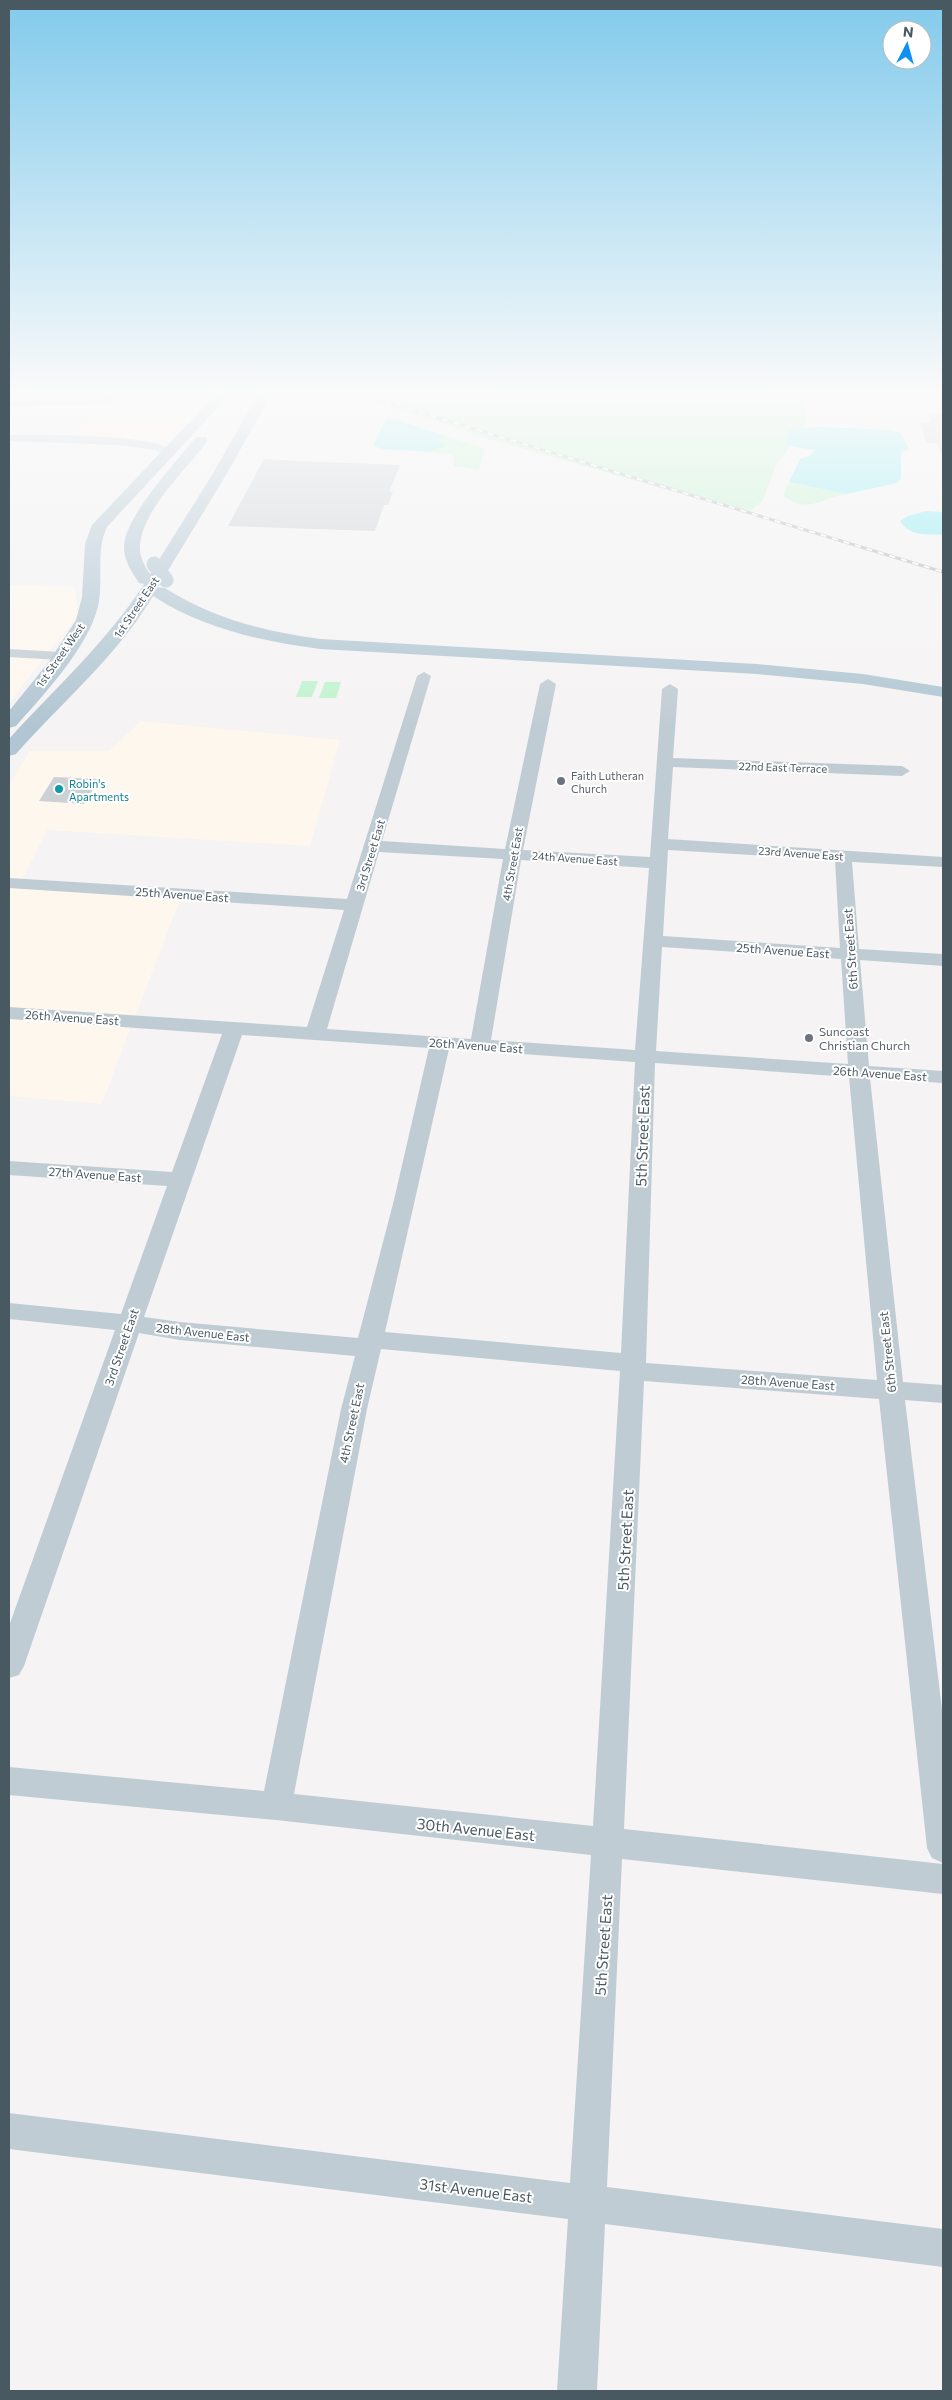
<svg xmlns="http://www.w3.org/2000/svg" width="952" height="2400" viewBox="0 0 952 2400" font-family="Commissioner,sans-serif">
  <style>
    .commercial { fill: #fef7ee }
    .green { fill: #c0f3cd }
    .water { fill: #8aebf3 }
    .building { fill: #ccd1d5 }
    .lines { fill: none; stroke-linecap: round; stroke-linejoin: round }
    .minor { fill: #c0ccd3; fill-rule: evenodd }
    .major { fill: #b1c6d2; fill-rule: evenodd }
    .rail-casing { stroke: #b4b9bd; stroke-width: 3 }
    .rail { stroke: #fff; stroke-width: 2; stroke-dasharray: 6; stroke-linecap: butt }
    .major-bridge { stroke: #b1c6d2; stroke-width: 15 }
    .worship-dot { fill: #6b7280; stroke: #fff; stroke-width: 2 }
    .culture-dot { fill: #0f9aa8; stroke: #fff; stroke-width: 2 }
    .labels { text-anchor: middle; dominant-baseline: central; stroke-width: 4; stroke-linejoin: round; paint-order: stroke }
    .far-street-label { font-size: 11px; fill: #495962; stroke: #fff }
    .far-worship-label { font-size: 11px; fill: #5b616d; stroke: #fff; text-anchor: start }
    .far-culture-label { font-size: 11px; fill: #0d838f; stroke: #fff; text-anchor: start }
    .street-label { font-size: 12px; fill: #495962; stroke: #fff }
    .worship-label { font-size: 12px; fill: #5b616d; stroke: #fff; text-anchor: start }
    .near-street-label { font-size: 15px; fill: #495962; stroke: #fff }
  </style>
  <rect width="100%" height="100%" fill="#f5f3f3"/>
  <path class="commercial" d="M118 397 211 398 171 440 137 442 69 439 101 404Z
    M9 585 75 587 78 616 48 653 9 651Z
    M9 656 44 657 9 703Z
    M141 721 340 740 310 846 47 830 22 880 9 879V785L30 751H109Z
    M9 886 181 897 135 1017 9 1008Z
    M9 1018 131 1026 102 1104 9 1096Z"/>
  <path class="green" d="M342 391H674L780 395 787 391H804L807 424 805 427 791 428 784 445 790 447 776 466 763 500 748 513 485 438Z
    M445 436 484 448 480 467 478 470 454 466V457L451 454 429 452 442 446 439 438Z
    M789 482 846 494C822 498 806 515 783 495Z
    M302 681H318L312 697H296Z
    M325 682H341L336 698H319Z"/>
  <path class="water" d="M393 418 445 436 439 439 446 446 429 452 382 449 373 446 386 419Z
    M821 427 890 430 901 433 909 450 901 452V478L897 483 846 494 789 482 800 459 811 455 814 450 784 445 791 428Z
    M926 511 943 512V535C926 534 911 537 900 521L908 516Z"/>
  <path class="building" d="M929 415H943V452L940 453 937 443H926L920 422 931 423Z
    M264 459 298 461 400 465 389 492H393L388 505H384L375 531 228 526Z
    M54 777 99 779 84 804 39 801Z"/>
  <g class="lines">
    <path class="minor" d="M114 391H125L114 403 105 405 9 406V400L105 399Z
      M9 435C39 435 158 433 175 452L169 456 155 450 118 445 9 441Z
      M9 649 61 652 68 656 61 660 9 657Z
      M424 672 431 676 382 841 505 849 540 684 548 679 556 684 523 850 650 857 662 689 670 684 678 689 673 758 902 766 910 771 902 776 673 767 668 839 943 857V867L852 862 859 949 943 954V966L860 960 869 1066 943 1071V1083L870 1078 903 1382 943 1385V1403L905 1400 943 1718V1863L932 1858 927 1848 879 1399 644 1381 624 1829 943 1864V1894L622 1859 607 2187 943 2229V2267L605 2224 597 2391H557L568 2219 9 2149V2113L570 2183 591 1855 276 1820 9 1795V1767L264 1791 341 1409 355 1356 180 1340 139 1333 24 1666 19 1675 9 1678V1626L115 1330 9 1319V1303L121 1314 167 1186 9 1175V1161L172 1172 222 1034 9 1019V1007L307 1027 344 910 9 888V878L347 899 417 676ZM668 850 835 860 840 948 663 936ZM379 852 503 859 471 1039 327 1029ZM521 860 649 868 635 1050 491 1040ZM662 947 841 959 848 1064 656 1051ZM242 1035 429 1048 394 1200 358 1338 180 1322 144 1317ZM449 1049 635 1062 621 1353 385 1332ZM655 1063 849 1077 877 1380 646 1363ZM381 1349 620 1371 593 1826 294 1794 367 1409Z"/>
    <path class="major" d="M219 391H233L107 527C95 552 104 580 98 606 88 648 44 694 16 726L9 728V711L48 663 76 620 82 597 85 544 92 525Z
      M260 391H273L226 475 158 587 165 588C213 619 264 631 320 639L757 664 863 674 943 687V697L863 684 757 674 320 649C261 641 204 629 153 596 117 656 62 702 16 754L9 756V739C56 687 106 643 144 584L139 583C132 572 124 561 124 547 124 517 177 461 196 437H206L208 440C188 468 142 510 140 545 139 556 144 565 150 574L212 475Z"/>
    <g class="rail-casing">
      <path id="rail" d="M350 391 943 572"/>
    </g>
    <use href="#rail" class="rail"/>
    <path class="major-bridge" d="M154 564 166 580"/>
  </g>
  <linearGradient id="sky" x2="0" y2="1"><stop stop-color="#82caec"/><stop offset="0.54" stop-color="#fafafa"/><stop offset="1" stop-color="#fafafa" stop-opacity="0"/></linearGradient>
  <rect width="952" height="727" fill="url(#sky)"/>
  <g class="worship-dot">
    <circle cx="561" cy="781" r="5"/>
    <circle cx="809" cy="1038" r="5"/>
  </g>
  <circle class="culture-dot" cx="59" cy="789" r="5"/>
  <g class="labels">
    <g class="far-street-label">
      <text transform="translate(136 607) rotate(-56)">1st Street East</text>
      <text transform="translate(60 655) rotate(-55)">1st Street West</text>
      <text transform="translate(783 767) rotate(2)">22nd East Terrace</text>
      <text transform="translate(801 853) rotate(4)">23rd Avenue East</text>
      <text transform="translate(370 855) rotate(-73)">3rd Street East</text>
      <text transform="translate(575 858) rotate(4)">24th Avenue East</text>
      <text transform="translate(512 864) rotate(-80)">4th Street East</text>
    </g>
    <g class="far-worship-label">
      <text x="571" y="775">Faith Lutheran<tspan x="571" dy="13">Church</tspan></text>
    </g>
    <g class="far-culture-label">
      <text x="69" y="783">Robin's<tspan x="69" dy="13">Apartments</tspan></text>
    </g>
    <g class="street-label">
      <text transform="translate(182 894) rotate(4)">25th Avenue East</text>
      <text transform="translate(850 949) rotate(-94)">6th Street East</text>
      <text transform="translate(783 950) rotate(4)">25th Avenue East</text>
      <text transform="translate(72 1017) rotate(4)">26th Avenue East</text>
      <text transform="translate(476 1045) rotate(4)">26th Avenue East</text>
      <text transform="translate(880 1073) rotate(4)">26th Avenue East</text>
      <text transform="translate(95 1174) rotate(4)">27th Avenue East</text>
      <text transform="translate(203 1332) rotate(6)">28th Avenue East</text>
      <text transform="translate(121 1347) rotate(-71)">3rd Street East</text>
      <text transform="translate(887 1352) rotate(-96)">6th Street East</text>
      <text transform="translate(788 1382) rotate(4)">28th Avenue East</text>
      <text transform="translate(351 1423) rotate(-78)">4th Street East</text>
    </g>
    <g class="worship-label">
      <text x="819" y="1031">Suncoast<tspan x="819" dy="14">Christian Church</tspan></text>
    </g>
    <g class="near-street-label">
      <text transform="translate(642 1136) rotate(-88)">5th Street East</text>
      <text transform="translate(625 1540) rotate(-87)">5th Street East</text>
      <text transform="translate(476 1829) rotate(6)">30th Avenue East</text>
      <text transform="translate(603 1945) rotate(-86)">5th Street East</text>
      <text transform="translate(476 2190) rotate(7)">31st Avenue East</text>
    </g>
  </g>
  <rect width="952" height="2400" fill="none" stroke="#495962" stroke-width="20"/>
  <g transform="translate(907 45) rotate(6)"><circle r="24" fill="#ffffff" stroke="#b6bdc0"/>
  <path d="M0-4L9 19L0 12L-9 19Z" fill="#0f91f3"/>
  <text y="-8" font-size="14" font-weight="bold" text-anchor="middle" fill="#495962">N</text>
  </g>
</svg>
